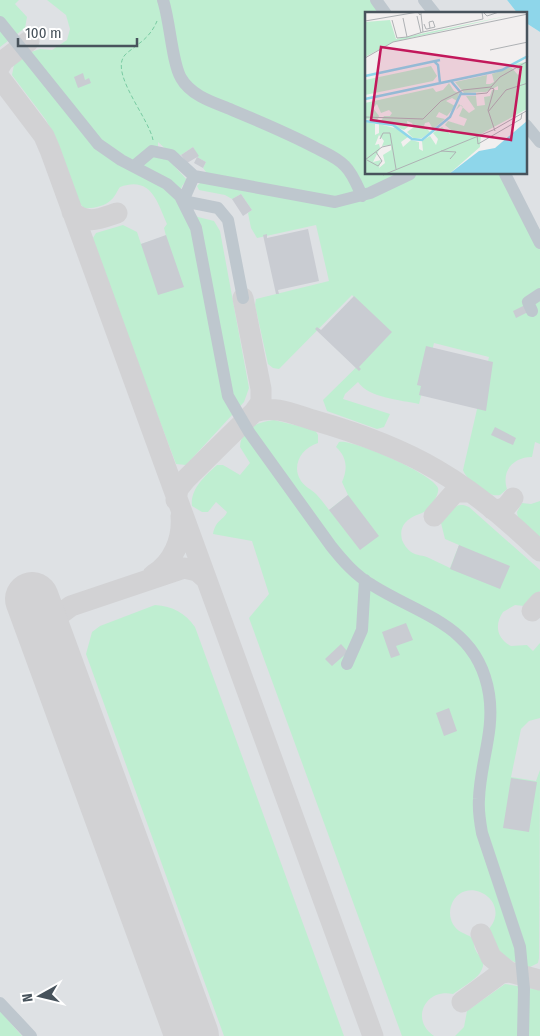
<svg xmlns="http://www.w3.org/2000/svg" width="540" height="1036" viewBox="0 0 540 1036" font-family="'Fira Sans Condensed',sans-serif">
  <style>
    .airport { fill: #dee1e4 }
    .green { fill: #bfeed1 }
    .water { fill: #8ed6ea }
    .lines { fill: none; stroke-linecap: round; stroke-linejoin: round }
    .taxiway { stroke: #d2d2d4; stroke-width: 21 }
    .runway { stroke: #d2d2d4; stroke-width: 54 }
    .building { fill: #c9ccd2 }
    .path { stroke: #78cba2; stroke-width: 1; stroke-dasharray: 4 2.5; stroke-linecap: butt }
    .minor { stroke: #bec7ce; stroke-width: 12 }
    .inset-river { fill: none; stroke: #8ed6ea; stroke-width: 2.5 }
    .inset-road { fill: none; stroke: #aeb1b4; stroke-width: 1 }
    .view { fill: #c2185b; fill-opacity: 0.15; stroke: #c2185b; stroke-width: 2.5 }
    .inset-edge { fill: none; stroke: #48535c; stroke-width: 2.5 }
  </style>
  <rect width="100%" height="100%" fill="#f2efef"/>
  <path class="airport" d="M0 0H507L518 14H366V174H526V23L540 32V1036H0Z"/>
  <path class="green" d="M0 0H19L15 4 27 17 25 28 0 47Z
    M47 0H370L381 14H366V174H499L540 230V444L535 442 532 457C514 457 501 470 507 489L500 495C488 498 467 481 463 470L489 357 434 343 419 404C401 400 369 398 358 382L345 394 343 399 390 414 384 427 377 429 327 411 323 400 390 334 352 295 279 369 273 368 268 364 255 305 256 299 329 281 316 225 257 238 251 228 248 213 252 210 241 194 232 199 225 195 199 190 197 186 201 182 214 183 203 168 206 162 197 157 198 156 193 147 181 155 168 151 158 142V148L187 180 182 186 177 202 198 217 214 221 220 231 249 388 244 402 186 465 176 464 94 247 93 238 96 233 123 225 137 232 141 244 166 236 164 228 167 224C157 201 151 176 120 187 117 191 115 197 111 200 106 206 91 209 84 208L79 203 55 137 46 120 12 75 14 65 31 52 40 49 52 50 67 40 70 29 66 15Z
    M274 420 315 430 318 435V443C301 448 291 466 301 481 305 487 311 489 316 494 321 499 325 505 329 510L348 495 342 482C348 469 347 457 336 447L339 442C353 439 433 474 438 488 440 495 428 511 422 513 410 517 398 524 402 540 404 545 407 549 411 552 417 556 423 555 429 558 436 561 443 565 450 568L459 545 445 539 441 523C450 512 455 500 469 507L540 570V591L524 606 515 605 503 612C494 625 497 639 511 646L527 645 533 651 540 643V718L529 721 521 729 511 777 536 781 540 770 539 958 538 963 528 968C508 961 495 951 487 931 516 901 463 871 451 906 448 916 452 927 461 932 464 934 469 935 472 938 474 940 474 946 475 949 477 954 481 957 483 962 484 965 482 970 480 973 474 981 461 988 453 994 425 988 410 1020 434 1036H402L249 618 269 594 252 541 213 534C216 519 224 520 227 512L216 502 208 512H202L192 506C190 489 205 476 217 465H223L240 475 250 463 240 447C241 428 258 422 274 420Z
    M540 501V538L518 518 517 512 522 503 531 504Z
    M155 605C173 606 185 613 195 627L344 1036H224L86 654 92 632 100 626Z
    M505 984 540 990V1036H455L464 1027 467 1011Z
    M0 1011 22 1036H0Z"/>
  <path class="water" d="M507 0H540V32L526 23V14H518Z"/>
  <g class="lines">
    <path class="taxiway" d="M0 66 3 61 29 41
      M0 78 44 136 50 150 373 1036
      M72 212C88 225 99 219 117 213
      M254 412C275 405 293 414 313 420 355 432 400 448 437 470 475 492 509 521 540 551
      M176 500 178 489 186 479 254 412 261 402V389L243 298
      M492 509C503 511 507 507 513 498
      M434 516 455 492H469
      M153 575C173 563 183 539 181 516
      M532 611 540 602
      M47 640 55 618 71 606 184 568 197 571 206 579
      M481 934 491 957 509 972
      M462 1002 501 973 509 972 540 980"/>
    <path class="runway" d="M32 599 192 1036"/>
  </g>
  <path class="building" d="M83 73 85 80 89 78 91 83 78 88 74 77Z
    M193 147 199 156 187 163 181 155Z
    M197 157 206 162 203 168 194 163Z
    M241 194 252 210 243 216 232 199Z
    M308 229 319 281 278 290 279 294H276L263 235 267 234V238Z
    M166 235 184 287 158 295 141 244Z
    M354 296 392 332 359 367 361 369 359 371 315 329 317 327 321 330Z
    M525 305 528 312 516 318 513 311Z
    M426 346 493 362 486 411 419 395 421 386 417 385Z
    M495 427 516 438 513 445 491 435Z
    M348 495 379 536 360 550 329 510Z
    M459 545 510 566 500 589 450 569Z
    M406 623 413 640 396 646 400 655 391 658 382 632Z
    M341 644 348 652 332 666 325 659Z
    M449 708 457 731 444 736 436 713Z
    M511 778 537 782 529 832 503 828Z"/>
  <g class="lines">
    <path class="path" d="M153 140C149 119 113 77 123 58 125 53 133 49 137 45 146 39 153 31 157 21"/>
    <path class="minor" d="M163 0C170 21 172 63 181 78 190 94 209 101 225 107 256 120 286 132 316 148 326 153 338 158 345 166 353 174 357 185 362 196
      M376 0 386 14
      M424 0 435 14
      M0 22 98 144 121 160 167 184 180 196 196 228 228 396 249 432 331 546C343 561 355 575 372 585 421 616 478 625 489 694 495 731 480 763 479 799 478 811 480 822 482 833L520 947 524 989 523 1036
      M526 125 540 142
      M134 166 152 151 171 155 194 176
      M505 174 540 243
      M243 298 228 220 218 208 183 201 194 176 335 202 370 193 410 174
      M532 311 528 302 540 294
      M347 664 362 630 365 580
      M0 1003 31 1036"/>
  </g>
  <g transform="translate(365 12)">
    <rect width="162" height="162" fill="#f2efef"/>
    <path d="M146 3 28 30 0 45V10L25 8 31 27ZM162 45V97L116 122 115 135 84 162 0 163V110L10 112V123L14 121V112L33 117 43 125 36 130 38 135 46 128 54 130V137L58 139 57 129 65 124 71 133 73 127 68 121 77 115 85 122 86 118 80 113 83 109 99 114 102 107 94 104 98 95 96 93 91 98 94 92 104 101 110 97 101 84H111L112 94 120 93 119 85 125 84 127 78H133V74L121 80 99 81 90 70 122 63 121 72H125L129 70 127 62 146 55 153 63 157 59 152 57 150 52 161 50ZM14 123 19 129 17 134 26 133V138L18 143 20 151 14 156 16 148 8 150 15 136 14 132 10 133ZM66 54 72 64 68 69 0 83V68ZM84 71 89 79 94 81 92 89 87 86 81 89 90 94 82 104 74 100 71 105 80 107 68 117 64 110 60 111 59 114 65 120 57 126H48L42 120 49 115 47 111 42 109 43 115 39 118 16 109 19 104H25L27 101 24 98 16 101 12 92 8 96 14 104 12 109 0 107V91L68 76 71 80 78 78Z" fill="#bfeed1" fill-rule="evenodd"/>
    <path d="M162 109V162H84L114 139 130 136Z" fill="#8ed6ea"/>
    <path class="inset-river" d="M69 49 73 53 75 71M0 64 75 48M86 69 97 82H111M0 87 137 58 163 44M0 109 28 113 47 127 57 128 85 105 96 81"/>
    <path class="inset-road" d="M118 0 122 4 134 0M56 2 58 20 118 7 117 0M52 4 56 21M38 6 42 25 58 20M27 8 32 26 42 25M0 9 53 0 55 3 57 0M59 12 61 17H62L70 15 68 9 64 10 65 16M125 38 163 30M0 46 28 30 163 2M126 76 129 77 123 98 130 119M111 82 122 81 126 76M123 100 141 78 163 71M0 105 58 107 76 89 98 78 126 75 135 65 163 49M112 123 113 132 156 107 157 101M15 127 18 121H25L31 157M76 139 91 140 85 147M0 148 17 135 26 133M2 148 13 154 17 149 11 140M18 163 128 118 163 98"/>
    <path class="view" d="M16 35 156 55 146 128 6 108Z"/>
    <rect width="162" height="162" class="inset-edge"/>
  </g>
  <g transform="translate(40 996) rotate(262)" stroke="#ffffff" stroke-width="4" paint-order="stroke">
  <path d="M0-4L9 19L0 12L-9 19Z" fill="#48535c"/>
  <text y="-8" font-size="14" font-weight="bold" text-anchor="middle" fill="#48535c">N</text>
  </g>
  <path d="M18 38v8h119v-8" fill="none" stroke="#48535c" stroke-width="2.5"/>
  <text x="25" y="38" font-size="15" fill="#48535c" stroke="#ffffff" stroke-width="4" paint-order="stroke">100 m</text>
</svg>
